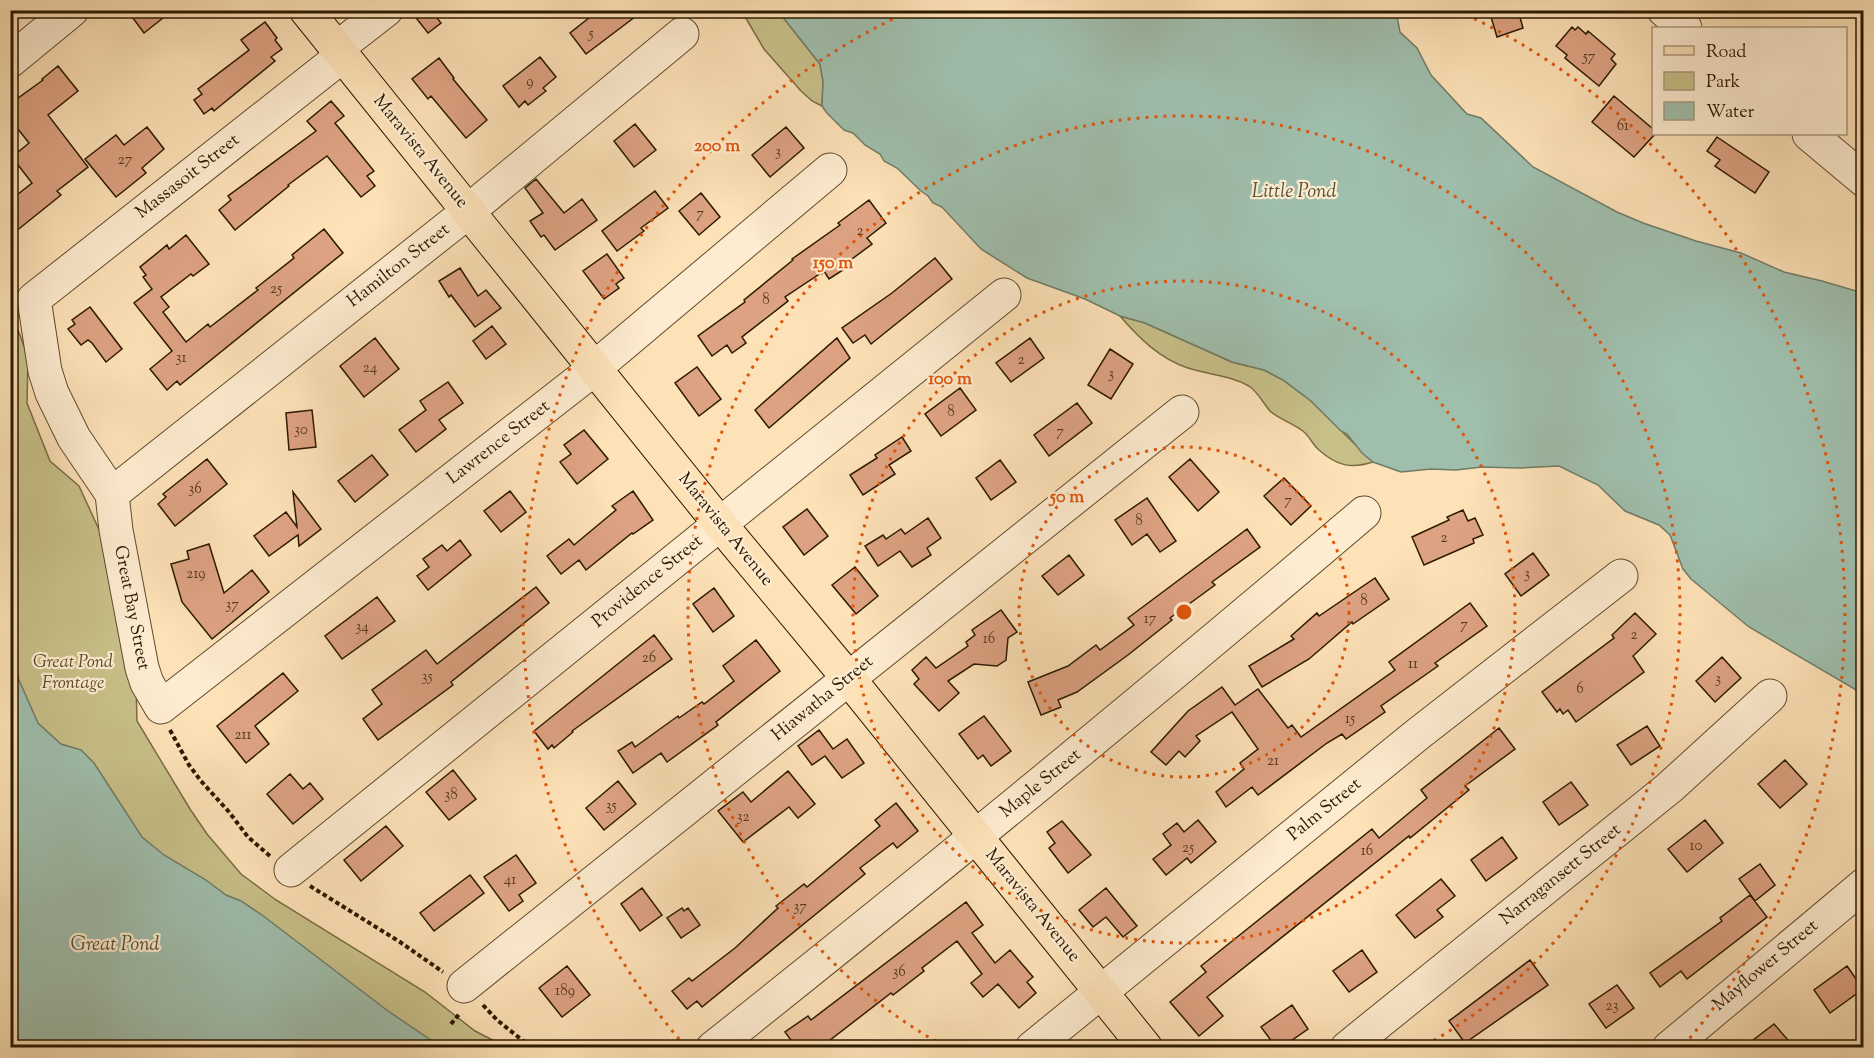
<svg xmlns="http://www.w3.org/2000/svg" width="1874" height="1058" viewBox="0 0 1874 1058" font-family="'Sorts Mill Goudy',serif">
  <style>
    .green { fill: #c8c089; stroke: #7a6c44; stroke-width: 1.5 }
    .water { fill: #9fbeac; stroke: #717c67; stroke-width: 1.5 }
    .building { fill: #dda282; stroke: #2b1900; stroke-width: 1.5 }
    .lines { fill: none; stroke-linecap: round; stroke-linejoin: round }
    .minor-casing { stroke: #604b2e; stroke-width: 35 }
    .major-casing { stroke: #2b1900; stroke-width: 35 }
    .path { stroke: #2b1900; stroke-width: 4; stroke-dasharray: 4.5 3; stroke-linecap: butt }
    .minor { stroke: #feecd0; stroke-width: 33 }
    .major { stroke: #fde1b7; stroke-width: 33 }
    .ring { fill: none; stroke: #df560b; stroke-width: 3; stroke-dasharray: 3 6 }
    .labels { text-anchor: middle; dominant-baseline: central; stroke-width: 4.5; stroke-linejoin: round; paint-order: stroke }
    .number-label { font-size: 15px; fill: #583b20 }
    .street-label { font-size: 18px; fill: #2b1900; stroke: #feecd0 }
    .park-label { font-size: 18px; font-style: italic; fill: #5a4b29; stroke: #feecd0 }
    .water-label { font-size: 20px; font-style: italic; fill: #54533c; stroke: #feecd0 }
    .centre { fill: #df560b; stroke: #feecd0; stroke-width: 3 }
    .ring-label { font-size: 18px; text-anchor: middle; font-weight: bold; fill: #df560b; stroke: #feecd0; stroke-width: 4.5; stroke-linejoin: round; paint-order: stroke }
  </style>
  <rect width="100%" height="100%" fill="#fde1b7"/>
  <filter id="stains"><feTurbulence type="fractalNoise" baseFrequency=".00333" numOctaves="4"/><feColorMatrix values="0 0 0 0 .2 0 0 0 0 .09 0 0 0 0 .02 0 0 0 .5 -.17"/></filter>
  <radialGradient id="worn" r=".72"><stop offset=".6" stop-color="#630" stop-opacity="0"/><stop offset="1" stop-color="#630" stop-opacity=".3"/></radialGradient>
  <path class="green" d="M739 11H778L820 64 823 81 822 106 812 101 801 91 764 49 747 20Z
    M10 316 15 322 28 357 27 403 50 461 79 486 107 547 136 683 137 721 190 809 207 834 241 874 276 900 425 992 475 1031 506 1047H405L192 896 11 700Z
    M1120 316 1145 323 1232 362 1264 370 1283 380 1311 401 1373 462C1351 469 1337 466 1319 450 1313 445 1310 437 1304 432 1296 425 1277 418 1270 411 1263 403 1258 392 1249 386 1230 375 1209 375 1188 368 1160 359 1139 338 1120 316Z"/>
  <path class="water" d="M778 11H1396L1400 32 1417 48 1431 75 1467 114 1481 118 1533 167 1617 212 1643 223 1696 241 1741 253 1784 272 1822 281 1863 293V694L1749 627 1691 579 1683 569 1670 535 1659 525 1625 511 1598 485 1559 466 1519 468 1482 467 1456 470 1431 469 1401 472 1373 462 1362 453 1347 434 1341 431 1311 401 1283 380 1264 370 1232 362 1145 323 1120 316 1085 299 1027 278 981 249 942 207 933 203 928 196 921 191 897 168 884 161 880 154 865 145 853 133 844 130 826 112 822 106 823 81 820 64Z
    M11 647 19 680 38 723 61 744 81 750 94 763 142 837 164 855 206 880 226 895 241 901 262 915 388 1011 441 1047H11Z"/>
  <path class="building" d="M127 10H173L144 33Z
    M427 10H431L441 23 428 33 417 19Z
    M599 10H644L586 54 570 33Z
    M1489 10H1518L1523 28 1497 37Z
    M265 22 277 38 275 40 282 49 271 57 275 61 214 111 212 108 204 114 194 100 202 94 198 89 249 50 241 40Z
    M1572 27 1575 30 1578 27 1586 34 1588 31 1615 54 1611 59 1616 64 1599 86 1565 58 1567 55 1556 46Z
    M540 57 556 77 543 88 546 91 528 105 525 101 519 107 503 86Z
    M439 58 454 78 453 79 487 120 466 138 431 96 428 99 412 79Z
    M58 66 78 91 48 115 88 167 57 191 61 195 10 236V195L13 198 32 183 12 157 29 143 10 119V104L43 80 42 79Z
    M1614 96 1653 129 1655 134 1634 157 1592 122Z
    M331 101 344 116 335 123 374 171 367 176 375 186 361 197 327 156 288 185 289 186 235 230 219 210 231 200 228 196 316 131 307 121Z
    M635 124 656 150 634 167 614 141Z
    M147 127 164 149 142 168 146 173 116 197 85 159 116 135 124 145Z
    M786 127 804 148 770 177 752 155Z
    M1717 137 1769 172 1755 193 1715 166 1720 160 1707 151Z
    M536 179 564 213 582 199 597 220 555 250 544 235 541 237 530 221 543 213 525 188Z
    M655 191 668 208 641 228 644 231 617 251 602 231Z
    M701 193 720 217 699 235 679 211Z
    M869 200 886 223 867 238 872 244 844 265 846 268 829 279 824 271 785 297 788 301 742 337 746 343 732 353 727 345 712 356 698 336 745 302 744 300 793 260 792 259 840 225 838 223Z
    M324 229 343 253 180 385 177 381 167 390 150 369 172 351 134 303 152 289 143 277 146 275 140 267 167 245 169 249 186 235 209 264 193 276 191 274 161 297 169 307 163 312 186 342 208 324 210 327 258 290 256 288 294 258 292 255Z
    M607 254 624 278 616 284 619 288 604 299 583 271Z
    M935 258 952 279 871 344 865 335 853 343 842 328 892 293Z
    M460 268 478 296 486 290 501 308 475 327 451 295 449 297 439 281Z
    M90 307 122 349 106 362 92 343 88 340 81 345 68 329 75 324 72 320Z
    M492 326 506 344 486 359 473 341Z
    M375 338 399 369 364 397 340 366Z
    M837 338 850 358 769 428 755 410Z
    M1030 338 1044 358 1011 382 996 363Z
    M1110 349 1133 364 1111 399 1088 385Z
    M697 367 721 399 699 416 675 383Z
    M448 382 463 403 439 420 446 429 416 452 399 430 426 410 420 401Z
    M960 388 976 410 941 436 925 414Z
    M1077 403 1092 423 1049 456 1034 435Z
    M312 410 316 447 289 450 286 413Z
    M584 430 608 459 577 484 560 462 571 454 564 445Z
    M902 437 911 451 889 465 895 474 863 495 850 475 877 458 875 455Z
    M372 455 388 475 355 502 338 481Z
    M207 459 227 484 175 526 158 504 166 497 163 494Z
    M1190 459 1219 492 1198 511 1169 477Z
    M1000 460 1016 482 991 500 976 478Z
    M1284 478 1311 506 1291 525 1264 496Z
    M510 491 526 512 501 532 484 511Z
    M633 491 653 520 633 534 632 533 586 570 579 560 561 574 547 556 569 539 574 545 616 510 612 506Z
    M293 492 321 529 299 546 298 535 269 556 254 536 286 512 297 527Z
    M1147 498 1176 541 1160 552 1147 534 1132 545 1115 520Z
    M807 509 828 536 804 555 783 527Z
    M1463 510 1468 521 1475 518 1483 535 1473 539 1474 543 1424 565 1412 537 1449 520 1447 517Z
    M928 518 941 538 927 548 931 555 912 567 900 551 878 566 865 546 883 535 886 539 901 529 905 534Z
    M1247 529 1260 547 1212 582 1215 585 1170 618 1172 620 1128 655 1077 692 1058 700 1061 707 1041 715 1028 682 1068 666 1096 645 1100 650 1134 625 1128 618Z
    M460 540 471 555 428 590 417 576 429 567 423 559 442 545 447 551Z
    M209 544 224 593 252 570 269 592 212 639 182 602 171 564 189 559 187 551Z
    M1533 553 1549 575 1521 596 1505 574Z
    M1069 555 1084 575 1058 595 1042 576Z
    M855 567 878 596 856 614 832 585Z
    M1375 578 1389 599 1353 624 1352 622 1309 659 1262 687 1249 666 1294 639 1291 636 1317 613 1319 616Z
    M536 587 549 603 451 682 453 685 378 740 363 719 382 704 372 690 426 650 437 664Z
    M714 588 734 616 713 632 693 604Z
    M377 597 395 621 342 659 325 636Z
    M1470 603 1487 626 1435 663 1438 666 1381 706 1385 712 1346 739 1342 734 1327 743 1258 795 1252 787 1226 807 1216 792 1244 769 1240 763 1258 749 1232 712 1196 736 1200 741 1185 757 1179 751 1166 765 1151 752 1188 711 1222 687 1235 705 1258 689 1288 728 1292 725 1301 737 1395 670 1389 662Z
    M1001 610 1017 632 1008 638 1006 660 997 666 974 664 948 681 959 693 939 711 914 684 919 679 912 670 926 657 936 668 968 646 966 642 975 635 972 630Z
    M1635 613 1656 634 1633 656 1644 672 1576 722 1568 710 1563 714 1560 709 1557 712 1542 692 1614 638 1612 635Z
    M654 635 672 659 572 731 573 732 554 748 552 745 548 749 534 731Z
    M756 640 780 671 716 722 718 725 667 762 661 753 633 773 618 751 632 742 635 747 678 716 679 718 702 702 704 704 734 681 723 666Z
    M1722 657 1741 678 1715 702 1696 681Z
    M283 673 298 691 255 726 269 744 246 763 217 726Z
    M984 716 1011 751 991 766 983 755 978 759 959 734Z
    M1647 726 1660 746 1631 765 1617 745Z
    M1499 728 1515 749 1465 786 1469 790 1410 838 1409 836 1207 997 1223 1016 1199 1036 1170 1002 1206 972 1201 966 1372 829 1379 838 1427 798 1421 790Z
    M819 730 833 749 847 739 864 763 842 778 825 756 812 765 798 746Z
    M1785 760 1807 784 1780 808 1758 784Z
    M453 770 476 799 449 820 426 792Z
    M788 771 815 804 798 818 789 807 743 842 718 811 743 792 751 802Z
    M290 774 303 789 310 783 323 799 293 824 267 794Z
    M618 781 636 804 604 830 586 808Z
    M1571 782 1588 805 1559 825 1543 802Z
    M896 803 918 831 897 848 893 843 860 868 865 874 702 1007 697 1001 687 1009 672 991 689 978 692 981 735 948 778 908 776 906 804 884 807 887 880 826 875 820Z
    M1198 820 1216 842 1191 863 1187 858 1166 875 1153 859 1171 845 1163 834 1177 823 1184 832Z
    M1705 820 1723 843 1687 872 1668 849Z
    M1062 821 1091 855 1068 873 1049 848 1055 843 1047 832Z
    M386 826 403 846 361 881 344 860Z
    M1502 837 1517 858 1486 881 1471 860Z
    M516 855 536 883 519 895 523 901 509 911 484 877Z
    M1760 864 1775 885 1755 901 1739 879Z
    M470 875 484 893 434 931 420 913Z
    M1441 879 1455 896 1437 910 1443 917 1415 938 1396 915Z
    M642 888 662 915 640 931 621 904Z
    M1106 888 1137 926 1123 937 1106 917 1093 927 1079 910Z
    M1750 895 1767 917 1687 979 1681 971 1660 987 1650 973 1722 921 1720 918Z
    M966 902 983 925 972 933 995 963 1010 950 1033 977 1027 982 1036 993 1019 1008 998 984 983 997 971 983 982 974 957 941 922 968 924 971 893 995 891 993 821 1047H796L785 1032 808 1016 811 1020Z
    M682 908 684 911 688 908 700 925 681 938 667 918Z
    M1362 950 1377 972 1349 992 1333 971Z
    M1530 960 1548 985 1465 1043 1449 1021Z
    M567 966 590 995 562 1017 539 988Z
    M1847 966 1863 989 1830 1013 1814 990Z
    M1617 985 1634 1008 1606 1028 1589 1004Z
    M1292 1005 1308 1029 1282 1047H1276L1261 1027Z
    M1774 1024 1794 1047H1744Z"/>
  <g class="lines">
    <g class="minor-casing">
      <path id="minor" d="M1664 10 1685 28
        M336 49 386 10
        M342 56 34 299 45 371 52 393 74 438 112 494 116 530 142 668 147 683 161 707 585 376 830 170
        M10 61 72 10
        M1809 134 1864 180
        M112 494 455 222 682 34
        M291 870 1004 295
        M464 986 1182 412
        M713 1048C933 873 1150 695 1364 513
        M1032 1048 1418 734 1621 576
        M1347 1048 1669 788 1770 696
        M1669 1048 1864 885"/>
    </g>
    <g class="major-casing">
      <path id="major" d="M306 10 720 524 849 679 1146 1048"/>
    </g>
    <path class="path" d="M170 730 189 765 201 781 229 812 248 837 271 857
      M310 886 400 942 443 972
      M483 1005 497 1020 532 1048
      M451 1024 460 1013"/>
    <use href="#minor" class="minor"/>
    <use href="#major" class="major"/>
  </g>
  <g class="ring">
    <circle cx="1184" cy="612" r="165"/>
    <circle cx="1184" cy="612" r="331"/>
    <path d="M944 1046A496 496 0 1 1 1424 1046"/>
    <path d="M685 1046A661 661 0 0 1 910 11M1458 11A661 661 0 0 1 1683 1046"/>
  </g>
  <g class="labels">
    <g class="number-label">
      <text x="591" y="34">5</text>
      <text x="1589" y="57">57</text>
      <text x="530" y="82">9</text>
      <text x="1623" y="126">61</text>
      <text x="778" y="152">3</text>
      <text x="125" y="160">27</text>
      <text x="700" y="214">7</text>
      <text x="860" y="231">2</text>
      <text x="276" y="289">25</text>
      <text x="766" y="300">8</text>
      <text x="181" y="358">31</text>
      <text x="1021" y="360">2</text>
      <text x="370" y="368">24</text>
      <text x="1111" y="374">3</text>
      <text x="951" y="412">8</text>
      <text x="301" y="430">30</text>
      <text x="1060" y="432">7</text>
      <text x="195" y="489">36</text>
      <text x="1288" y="501">7</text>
      <text x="1139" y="521">8</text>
      <text x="1444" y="538">2</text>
      <text x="196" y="574">219</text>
      <text x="1527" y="574">3</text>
      <text x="1364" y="601">8</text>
      <text x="232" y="605">37</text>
      <text x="1150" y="619">17</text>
      <text x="1464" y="625">7</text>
      <text x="362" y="627">34</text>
      <text x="1634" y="635">2</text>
      <text x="989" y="639">16</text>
      <text x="649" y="658">26</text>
      <text x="1413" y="664">11</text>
      <text x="427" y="677">35</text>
      <text x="1718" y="679">3</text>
      <text x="1580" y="689">6</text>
      <text x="1350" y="719">15</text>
      <text x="243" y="735">211</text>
      <text x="1273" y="761">21</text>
      <text x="451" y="795">38</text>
      <text x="611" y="806">35</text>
      <text x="743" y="817">32</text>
      <text x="1696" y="846">10</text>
      <text x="1188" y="848">25</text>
      <text x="1367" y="851">16</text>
      <text x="510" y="880">41</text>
      <text x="800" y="907">37</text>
      <text x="899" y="972">36</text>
      <text x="565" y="991">189</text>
      <text x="1612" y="1006">23</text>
    </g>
    <g class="street-label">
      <text transform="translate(420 152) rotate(51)">Maravista Avenue</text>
      <text transform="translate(188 177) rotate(-38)">Massasoit Street</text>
      <text transform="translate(399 266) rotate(-38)">Hamilton Street</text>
      <text transform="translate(499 443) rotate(-38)">Lawrence Street</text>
      <text transform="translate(725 530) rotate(51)">Maravista Avenue</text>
      <text transform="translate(648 582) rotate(-39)">Providence Street</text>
      <text transform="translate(131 608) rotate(79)">Great Bay Street</text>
      <text transform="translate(823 699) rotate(-39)">Hiawatha Street</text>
      <text transform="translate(1041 784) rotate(-39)">Maple Street</text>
      <text transform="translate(1325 810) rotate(-39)">Palm Street</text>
      <text transform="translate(1561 875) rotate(-39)">Narragansett Street</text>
      <text transform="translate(1032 906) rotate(51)">Maravista Avenue</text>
      <text transform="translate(1766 966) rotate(-40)">Mayflower Street</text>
    </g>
    <g class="park-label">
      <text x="73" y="663">Great Pond<tspan x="73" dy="21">Frontage</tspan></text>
    </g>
    <g class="water-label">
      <text x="1294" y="192">Little Pond</text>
      <text x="115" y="945">Great Pond</text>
    </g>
  </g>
  <circle cx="1184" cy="612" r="9" class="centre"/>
  <g class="ring-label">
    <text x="717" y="151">200 m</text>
    <text x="833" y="268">150 m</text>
    <text x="950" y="384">100 m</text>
    <text x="1067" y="502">50 m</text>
  </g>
  <rect width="1874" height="1058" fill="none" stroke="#fde1b7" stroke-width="36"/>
  <rect x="12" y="12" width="1850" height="1034" fill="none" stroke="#2b1900" stroke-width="3"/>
  <rect x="18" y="18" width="1838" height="1022" fill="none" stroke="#2b1900" stroke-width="1.5"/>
  <rect x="1652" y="27" width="195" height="108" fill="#feecd0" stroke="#aa987d" stroke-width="1.5"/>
  <rect x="1664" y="46" width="30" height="9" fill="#fde1b7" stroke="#aa987d" stroke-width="1.5"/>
  <text x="1706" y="57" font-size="18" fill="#2b1900">Road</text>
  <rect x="1664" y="72" width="30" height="18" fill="#c8c089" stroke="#aa987d" stroke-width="1.5"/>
  <text x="1706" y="87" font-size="18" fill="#2b1900">Park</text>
  <rect x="1664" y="102" width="30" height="18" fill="#9fbeac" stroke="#aa987d" stroke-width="1.5"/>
  <text x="1706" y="117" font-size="18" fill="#2b1900">Water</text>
  <rect width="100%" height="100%" filter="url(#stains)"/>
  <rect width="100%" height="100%" fill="url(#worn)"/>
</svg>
